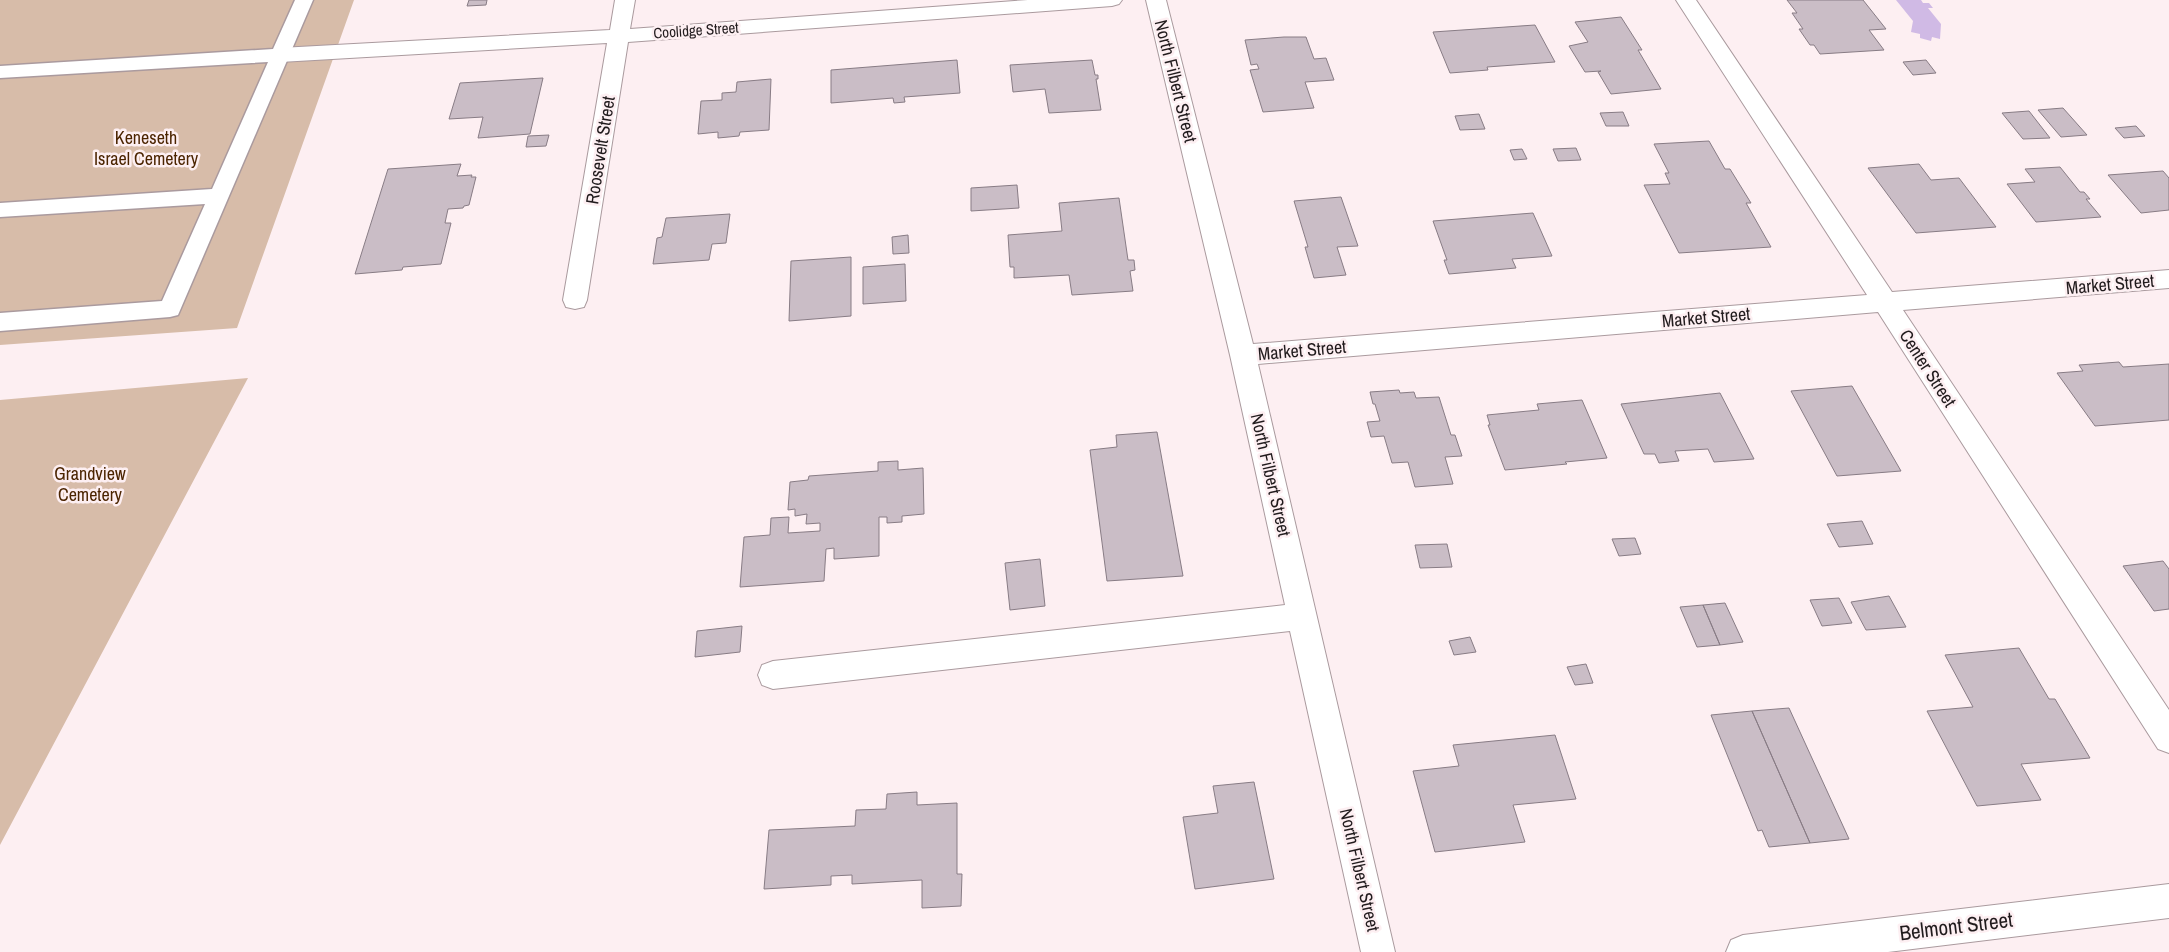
<svg xmlns="http://www.w3.org/2000/svg" width="2169" height="952" viewBox="0 0 2169 952" font-family="'Archivo Narrow',sans-serif">
  <style>
    .green { fill: #d7bca9 }
    .water { fill: #d0bae5 }
    .building { fill: #cabdc6; stroke: #887c85 }
    .lines { fill: none; stroke-linecap: round; stroke-linejoin: round }
    .service-casing { stroke: #aa9a9e; stroke-width: 3 }
    .minor-casing { stroke: #aa9a9e; stroke-width: 2 }
    .service { fill: #fff; fill-rule: evenodd }
    .minor { fill: #fff; fill-rule: evenodd }
    .labels { text-anchor: middle; dominant-baseline: central; stroke-width: 5; stroke-linejoin: round; paint-order: stroke }
    .far-street-label { font-size: 15px; fill: #211b1d; stroke: #fdeff2 }
    .street-label { font-size: 18px; fill: #211b1d; stroke: #fdeff2 }
    .park-label { font-size: 18px; fill: #4b2400; stroke: #fdeff2 }
    .near-street-label { font-size: 21px; fill: #211b1d; stroke: #fdeff2 }
  </style>
  <rect width="100%" height="100%" fill="#fdeff2"/>
  <path class="green" d="M0 0H354L237 328 0 345Z
    M248 378 0 845V400Z"/>
  <path class="water" d="M1896 0H1921L1923 3H1929L1933 8H1928L1941 24 1940 39 1932 37 1931 41 1920 38V34L1911 32 1913 21Z"/>
  <path class="building" d="M469 0H487L486 5 467 6Z
    M1787 0H1863L1886 29 1869 30 1884 50 1820 54 1814 45H1810L1799 29H1803L1792 13H1797Z
    M1621 17 1642 50H1638L1661 89 1611 94 1598 72 1601 71 1585 72 1569 46 1588 42 1575 22Z
    M1535 25 1555 62 1487 67 1488 70 1450 73 1433 32Z
    M1284 37H1306L1314 59 1326 58 1334 80 1305 82 1314 108 1263 112 1250 70 1259 69 1257 64 1251 65 1245 40Z
    M957 60 960 93 904 97 905 102 894 103 893 98 831 103V70Z
    M1092 60 1095 75H1098V79H1096L1101 110 1049 113 1045 89 1013 92 1010 65Z
    M1926 60 1936 73 1913 75 1903 62Z
    M543 78 530 134 478 138 483 117 449 119 460 83Z
    M771 79 769 130 740 132 739 136 718 138V132L698 134 701 101 722 100V93L736 92 737 82Z
    M2063 108 2087 135 2061 137 2038 110Z
    M2029 111 2050 138 2023 139 2002 113Z
    M1623 112 1629 126H1606L1600 113Z
    M1479 114 1485 129 1460 130 1455 116Z
    M2136 126 2145 136 2124 138 2115 128Z
    M549 135 546 146 526 147 528 136Z
    M1709 141 1725 169H1730L1751 203H1746L1771 247 1679 253 1644 185 1670 184 1665 173H1669L1654 144Z
    M1576 148 1581 160 1558 161 1553 149Z
    M1522 149 1527 159 1514 160 1510 150Z
    M461 164 457 176 472 175 471 177H476L469 205 464 206 463 208 448 209 445 223H451L441 264 403 267 402 270 355 274 388 169Z
    M1919 164 1931 180 1959 178 1996 227 1916 233 1868 168Z
    M2060 167 2080 192H2084L2090 199H2086L2101 217 2036 222 2007 184 2035 182 2025 169Z
    M2163 171 2169 178V210L2141 213 2108 175Z
    M1017 185 1019 208 971 211V188Z
    M1341 197 1358 246 1337 247 1346 275 1314 278 1305 247H1308L1294 201Z
    M1119 198 1128 260H1134L1135 270 1130 271 1133 291 1072 295 1069 275 1014 278V267H1010L1008 235 1062 231 1059 203Z
    M1533 213 1552 256 1512 259 1516 268 1449 274 1444 260H1447L1433 221Z
    M730 214 726 243 712 244 709 260 653 264 657 238 662 237 666 218Z
    M908 235 909 253 893 254 892 237Z
    M851 257V316L789 321 791 261Z
    M905 264 906 301 863 304V267Z
    M2119 362 2123 367 2169 364V420L2095 426 2057 373 2083 371 2079 365Z
    M1852 386 1901 471 1837 476 1791 391Z
    M1399 390 1400 393 1414 392 1416 398 1439 397 1451 435H1455L1462 456 1445 457 1453 484 1415 487 1408 462 1392 463 1384 436 1371 437 1367 422 1380 421 1375 404H1373L1370 392Z
    M1720 393 1754 459 1714 462 1708 449 1675 451 1679 461 1659 463 1655 454H1644L1621 404Z
    M1582 400 1607 458 1565 462 1567 464 1505 470 1488 425H1490L1487 415 1539 410 1537 404Z
    M1157 432 1183 576 1107 581 1090 450 1117 447 1116 435Z
    M898 461V470L923 468 924 514 902 516V522L887 523V517H879V556L834 559V548L826 549 824 581 740 587 744 537 770 535 771 518 789 517 788 533 820 531V523L806 524 807 514 795 516V509L788 510 790 482 808 480 809 476 878 471V462Z
    M1862 521 1873 544 1839 547 1827 524Z
    M1635 538 1641 554 1619 556 1612 539Z
    M1447 544 1452 567 1420 568 1415 545Z
    M1040 559 1045 606 1010 610 1005 563Z
    M2163 561 2169 569V609L2154 611 2123 566Z
    M1889 596 1906 627 1866 630 1851 602Z
    M1839 598 1852 623 1822 626 1810 600Z
    M1725 603 1743 642 1720 645 1703 605Z
    M1703 605 1720 645 1697 647 1680 607Z
    M742 626 740 652 695 657 697 631Z
    M1470 637 1476 652 1454 655 1449 641Z
    M2019 648 2049 699H2055L2090 758 2021 764 2041 800 1977 806 1927 711 1973 707 1945 655Z
    M1586 664 1593 683 1575 685 1567 667Z
    M1789 708 1849 839 1810 843 1752 711Z
    M1752 711 1810 843 1769 847 1762 830 1758 831 1711 715Z
    M1555 735 1576 799 1513 805 1525 842 1435 852 1413 771 1459 766 1453 745Z
    M1254 782 1274 879 1195 889 1183 817 1218 813 1213 786Z
    M917 792V805L957 803V874H962L961 906 922 908V880L852 884V875L831 876V885L764 889 769 830 855 826 856 810 886 809 887 794Z"/>
  <g class="lines">
    <g class="service-casing">
      <path id="service" d="M295 0H313L178 315 170 317 0 331V313L162 301 205 204 0 217V203L212 189 268 62 0 78V66L273 49Z"/>
    </g>
    <g class="minor-casing">
      <path id="minor" d="M615 0H635L630 29 1028 0H1122L1119 4 1112 6 628 42 587 300 584 307 575 309 566 307 563 300 607 43 280 62 273 60 270 55 273 50 280 48 610 30Z
        M1146 0H1166L1253 344 1867 295 1676 0H1696L1892 292 2169 270V288L1903 310 2169 710V753L2158 749 1878 312 1258 364 1395 952H1361L1290 631 773 689 762 685 758 675 762 665 773 661 1285 605 1230 355Z
        M2169 884V918L1888 952H1726L1731 940 1743 935Z"/>
    </g>
    <use href="#service" class="service"/>
    <use href="#minor" class="minor"/>
  </g>
  <g class="labels">
    <g class="far-street-label">
      <text transform="translate(696 30) rotate(-4)">Coolidge Street</text>
    </g>
    <g class="street-label">
      <text transform="translate(1176 81) rotate(76)">North Filbert Street</text>
      <text transform="translate(600 150) rotate(-81)">Roosevelt Street</text>
      <text transform="translate(2110 284) rotate(-5)">Market Street</text>
      <text transform="translate(1706 317) rotate(-5)">Market Street</text>
      <text transform="translate(1302 350) rotate(-5)">Market Street</text>
      <text transform="translate(1928 368) rotate(57)">Center Street</text>
      <text transform="translate(1271 475) rotate(77)">North Filbert Street</text>
      <text transform="translate(1360 870) rotate(77)">North Filbert Street</text>
    </g>
    <g class="park-label">
      <text x="146" y="137">Keneseth<tspan x="146" dy="21">Israel Cemetery</tspan></text>
      <text x="90" y="473">Grandview<tspan x="90" dy="21">Cemetery</tspan></text>
    </g>
    <g class="near-street-label">
      <text transform="translate(1956 926) rotate(-7)">Belmont Street</text>
    </g>
  </g>
</svg>
